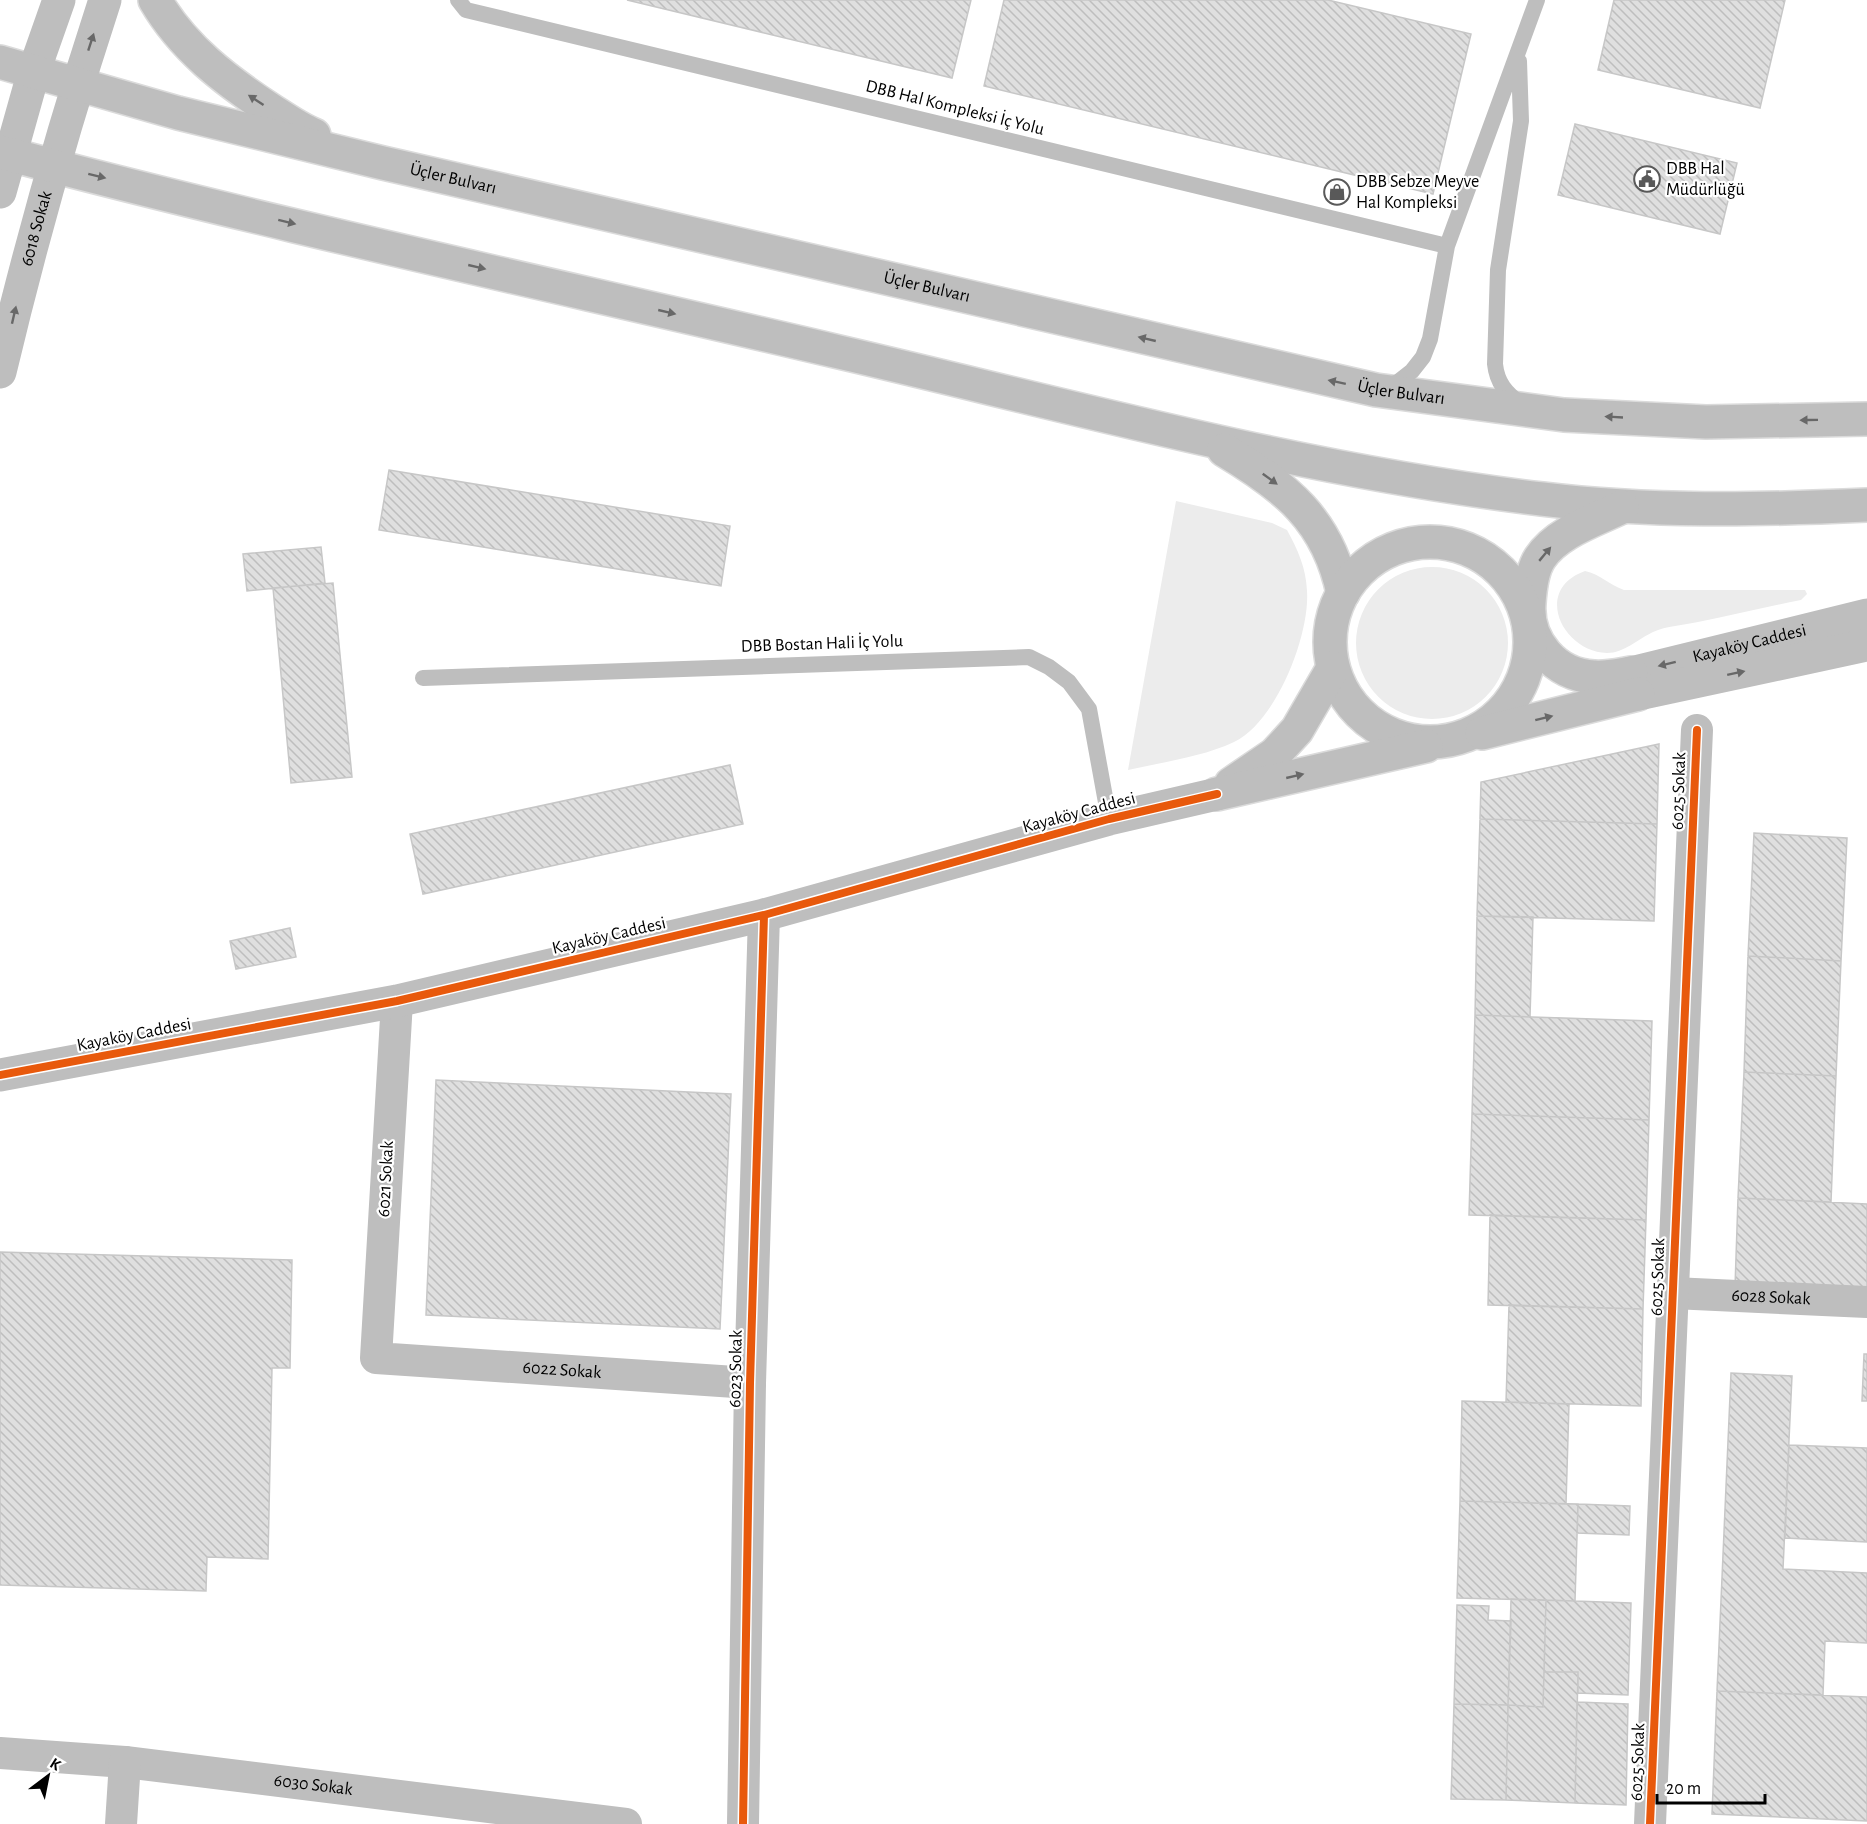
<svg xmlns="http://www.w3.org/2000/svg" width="1867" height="1824" viewBox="0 0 1867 1824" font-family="'Alegreya Sans',sans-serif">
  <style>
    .grass { fill: #ececec }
    .building { fill: url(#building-back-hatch); stroke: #c7c7c7; stroke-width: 1.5 }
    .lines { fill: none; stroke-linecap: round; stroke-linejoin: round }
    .primary-casing { stroke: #dbdbdb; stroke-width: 36 }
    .service { stroke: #bebebe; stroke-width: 16 }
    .minor { stroke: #bebebe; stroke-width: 32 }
    .tertiary { stroke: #bebebe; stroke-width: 33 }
    .primary { stroke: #bebebe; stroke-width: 33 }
    .cycleway-casing { stroke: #fff; stroke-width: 11 }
    .cycleway { stroke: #e8590c; stroke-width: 8 }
    .oneway { fill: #686868 }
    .labels { text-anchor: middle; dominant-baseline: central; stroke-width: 4.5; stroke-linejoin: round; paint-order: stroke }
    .street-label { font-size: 18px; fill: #000; stroke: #fff }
    .poi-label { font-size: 18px; fill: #000; stroke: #fff; text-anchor: start }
  </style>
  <defs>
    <pattern id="building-back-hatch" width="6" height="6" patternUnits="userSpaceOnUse" patternTransform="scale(1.5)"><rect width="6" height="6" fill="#dfdfdf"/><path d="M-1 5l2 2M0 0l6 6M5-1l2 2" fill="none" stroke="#bebebe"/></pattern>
  </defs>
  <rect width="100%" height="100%" fill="#fff"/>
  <path class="grass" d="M1176 501 1272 523 1287 530C1298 550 1306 568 1307 591 1310 635 1276 722 1234 742 1202 757 1163 762 1128 770Z
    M1356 643a76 76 0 1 1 152 0a76 76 0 1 1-152 0Z
    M1585 571C1600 574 1609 585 1624 590H1805L1807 594 1801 600C1766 607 1732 615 1698 622 1684 625 1666 626 1653 632 1638 639 1624 653 1607 653 1563 652 1532 590 1585 571Z"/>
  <path class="building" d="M627 0H971L952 78Z
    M1004 0H1328L1471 34 1433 194 984 86Z
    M1614 0H1785L1760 108 1598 70Z
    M1575 124 1737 163 1720 234 1558 195Z
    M389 470 730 526 721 586 379 530Z
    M321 547 325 583 247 591 243 554Z
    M333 583 352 777 291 783 273 588Z
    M1659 744 1657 824 1480 819 1481 782Z
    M730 765 743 824 423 894 410 834Z
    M1480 819 1657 824 1654 921 1477 916Z
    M1754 833 1847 838 1841 961 1748 956Z
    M1477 916 1533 917 1530 1017 1475 1015Z
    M290 928 296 957 236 969 230 941Z
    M1748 956 1841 961 1836 1076 1744 1072Z
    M1475 1015 1652 1021 1649 1120 1472 1114Z
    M1744 1072 1836 1076 1831 1202 1738 1198Z
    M436 1080 731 1094 720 1329 426 1315Z
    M1472 1114 1649 1120 1646 1220 1469 1215Z
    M1738 1198 1867 1204V1293L1735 1287Z
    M1490 1215 1646 1220 1643 1309 1488 1305Z
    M0 1252 292 1260 290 1368H272L268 1559 207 1557 206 1591 0 1585Z
    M1509 1305 1643 1309 1641 1406 1506 1402Z
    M1864 1354H1867V1401H1862Z
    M1731 1373 1792 1376 1783 1569 1867 1573V1643L1825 1641 1823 1695 1717 1691Z
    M1462 1401 1569 1404 1566 1504 1460 1501Z
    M1789 1445 1867 1448V1542L1785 1538Z
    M1460 1501 1578 1504 1575 1601 1457 1598Z
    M1578 1504 1630 1506 1629 1535 1577 1533Z
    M1511 1599 1546 1600 1543 1707 1508 1705Z
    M1546 1600 1631 1603 1628 1695 1578 1693V1672H1544Z
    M1457 1605 1489 1606 1488 1620 1511 1621 1508 1705 1454 1704Z
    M1544 1672H1578L1575 1803 1506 1800 1508 1705 1543 1707Z
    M1717 1691 1867 1697V1821L1712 1814Z
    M1577 1702 1628 1704 1626 1805 1575 1803Z
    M1454 1704 1508 1705 1506 1800 1451 1799Z"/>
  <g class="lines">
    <g class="primary-casing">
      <g id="primary">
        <path d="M155 0C183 48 225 80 271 110 285 119 299 129 314 135"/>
        <path id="s6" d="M0 62 178 113 383 163 1376 390 1564 415 1706 422 1867 419"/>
        <path d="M0 152C278 226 559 286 839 352 1071 406 1304 471 1542 499 1650 512 1758 510 1867 505"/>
        <path d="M1224 450C1286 487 1328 520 1343 593"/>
        <path d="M1622 507C1596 520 1557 532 1540 558 1532 570 1530 588 1529 603 1526 641 1555 675 1594 677 1606 678 1619 675 1631 673"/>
        <circle cx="1430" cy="642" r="100"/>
        <path d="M1482 733 1638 694"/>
        <path d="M1231 784 1275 754 1297 730 1333 668"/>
        <path d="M1217 794 1426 746"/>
      </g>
    </g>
    <path class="service" d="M458 0 466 10 1447 246
      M1519 61 1521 121 1498 270 1495 364C1497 383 1506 393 1521 404
      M1385 387 1398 382 1412 371 1423 357 1430 339 1447 246 1537 0
      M423 678 1029 657 1049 667 1069 682 1089 709 1109 819"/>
    <g class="minor">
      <path id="s1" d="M397 1001 376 1358 750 1383"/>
      <path id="s2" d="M1673 1293 1867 1302"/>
      <path id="s3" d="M0 1753 125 1762 626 1824"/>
      <path d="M121 1824 125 1762"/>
      <path d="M743 1824 750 1383 764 915"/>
      <path d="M1650 1824 1697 730"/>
    </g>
    <g class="tertiary">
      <path d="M0 192 34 71 59 0"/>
      <path id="s4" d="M0 372C30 246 65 122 105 0"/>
      <path id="s5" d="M1631 673 1867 615"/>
      <path d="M1638 694 1867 645"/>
      <path d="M0 1075 397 1001 764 915 1109 819 1217 794"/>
    </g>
    <use href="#primary" class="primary"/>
    <g class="cycleway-casing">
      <path id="cycleway" d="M0 1075 397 1001 764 915 1109 819 1217 794
        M743 1824 750 1383 764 915
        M1650 1824 1697 730"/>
    </g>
    <use href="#cycleway" class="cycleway"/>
  </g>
  <defs><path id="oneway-solid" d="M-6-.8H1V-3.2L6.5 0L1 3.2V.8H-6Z" transform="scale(1.5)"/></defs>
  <g class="oneway">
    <use href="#oneway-solid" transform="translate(91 42) rotate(-72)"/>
    <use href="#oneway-solid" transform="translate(256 100) rotate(-147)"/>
    <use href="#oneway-solid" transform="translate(97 176) rotate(14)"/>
    <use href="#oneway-solid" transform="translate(287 222) rotate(14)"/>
    <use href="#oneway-solid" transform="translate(477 267) rotate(13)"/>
    <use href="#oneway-solid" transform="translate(667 312) rotate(13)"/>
    <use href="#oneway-solid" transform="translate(14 315) rotate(-77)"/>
    <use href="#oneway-solid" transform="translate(1147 339) rotate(-167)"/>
    <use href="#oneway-solid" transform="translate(1337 382) rotate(-168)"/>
    <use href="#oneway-solid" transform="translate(1614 417) rotate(-177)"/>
    <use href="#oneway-solid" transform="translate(1809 420) rotate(179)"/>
    <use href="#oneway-solid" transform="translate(1270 479) rotate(36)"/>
    <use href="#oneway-solid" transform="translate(1545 554) rotate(-50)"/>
    <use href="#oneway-solid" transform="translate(1667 664) rotate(166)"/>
    <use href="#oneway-solid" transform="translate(1736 673) rotate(-12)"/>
    <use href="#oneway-solid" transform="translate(1544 718) rotate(-14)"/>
    <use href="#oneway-solid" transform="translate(1295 776) rotate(-13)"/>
  </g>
  <defs>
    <g id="civic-ring" transform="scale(1.35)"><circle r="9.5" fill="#fff" stroke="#595959" stroke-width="1.5"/><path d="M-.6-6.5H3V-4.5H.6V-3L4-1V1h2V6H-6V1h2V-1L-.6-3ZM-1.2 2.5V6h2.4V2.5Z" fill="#595959"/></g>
    <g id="shop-ring" transform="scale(1.35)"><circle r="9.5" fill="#fff" stroke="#595959" stroke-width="1.5"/><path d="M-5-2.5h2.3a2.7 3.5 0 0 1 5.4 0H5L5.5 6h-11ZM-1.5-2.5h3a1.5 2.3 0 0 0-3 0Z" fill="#595959"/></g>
  </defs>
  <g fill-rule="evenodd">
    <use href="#civic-ring" x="1647" y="179"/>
    <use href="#shop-ring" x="1337" y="192"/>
  </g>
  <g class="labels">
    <g class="street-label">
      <text transform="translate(955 108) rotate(14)">DBB Hal Kompleksi İç Yolu</text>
      <text stroke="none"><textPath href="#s6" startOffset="468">Üçler Bulvarı</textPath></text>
      <text stroke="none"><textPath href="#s4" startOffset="148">6018 Sokak</textPath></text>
      <text stroke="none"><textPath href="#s6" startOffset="954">Üçler Bulvarı</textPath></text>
      <text stroke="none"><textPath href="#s6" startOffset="1440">Üçler Bulvarı</textPath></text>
      <text transform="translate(822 644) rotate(-2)">DBB Bostan Hali İç Yolu</text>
      <text stroke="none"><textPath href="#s5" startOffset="122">Kayaköy Caddesi</textPath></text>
      <text transform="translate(1679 791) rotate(-88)">6025 Sokak</text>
      <text transform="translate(1079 813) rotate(-15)">Kayaköy Caddesi</text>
      <text transform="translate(609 936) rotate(-13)">Kayaköy Caddesi</text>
      <text transform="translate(134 1035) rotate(-11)">Kayaköy Caddesi</text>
      <text transform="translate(386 1179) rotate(-87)">6021 Sokak</text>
      <text transform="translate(1658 1277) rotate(-88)">6025 Sokak</text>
      <text stroke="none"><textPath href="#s2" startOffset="98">6028 Sokak</textPath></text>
      <text transform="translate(736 1369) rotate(-89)">6023 Sokak</text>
      <text stroke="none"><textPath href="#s1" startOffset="544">6022 Sokak</textPath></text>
      <text transform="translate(1638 1762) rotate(-88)">6025 Sokak</text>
      <text stroke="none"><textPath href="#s3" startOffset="315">6030 Sokak</textPath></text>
    </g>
    <g class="poi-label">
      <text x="1666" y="169">DBB Hal<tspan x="1666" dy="21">Müdürlüğü</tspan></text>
      <text x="1356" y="182">DBB Sebze Meyve<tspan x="1356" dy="21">Hal Kompleksi</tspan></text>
    </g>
  </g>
  <g transform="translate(48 1776) rotate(32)" stroke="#ffffff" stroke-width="4.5" paint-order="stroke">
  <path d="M0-4.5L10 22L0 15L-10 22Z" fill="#000000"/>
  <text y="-9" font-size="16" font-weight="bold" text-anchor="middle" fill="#000000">K</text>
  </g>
  <path d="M1657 1794v9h108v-9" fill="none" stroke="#000000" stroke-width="3"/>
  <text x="1666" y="1794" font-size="18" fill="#000000" stroke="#ffffff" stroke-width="4.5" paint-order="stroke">20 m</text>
</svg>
